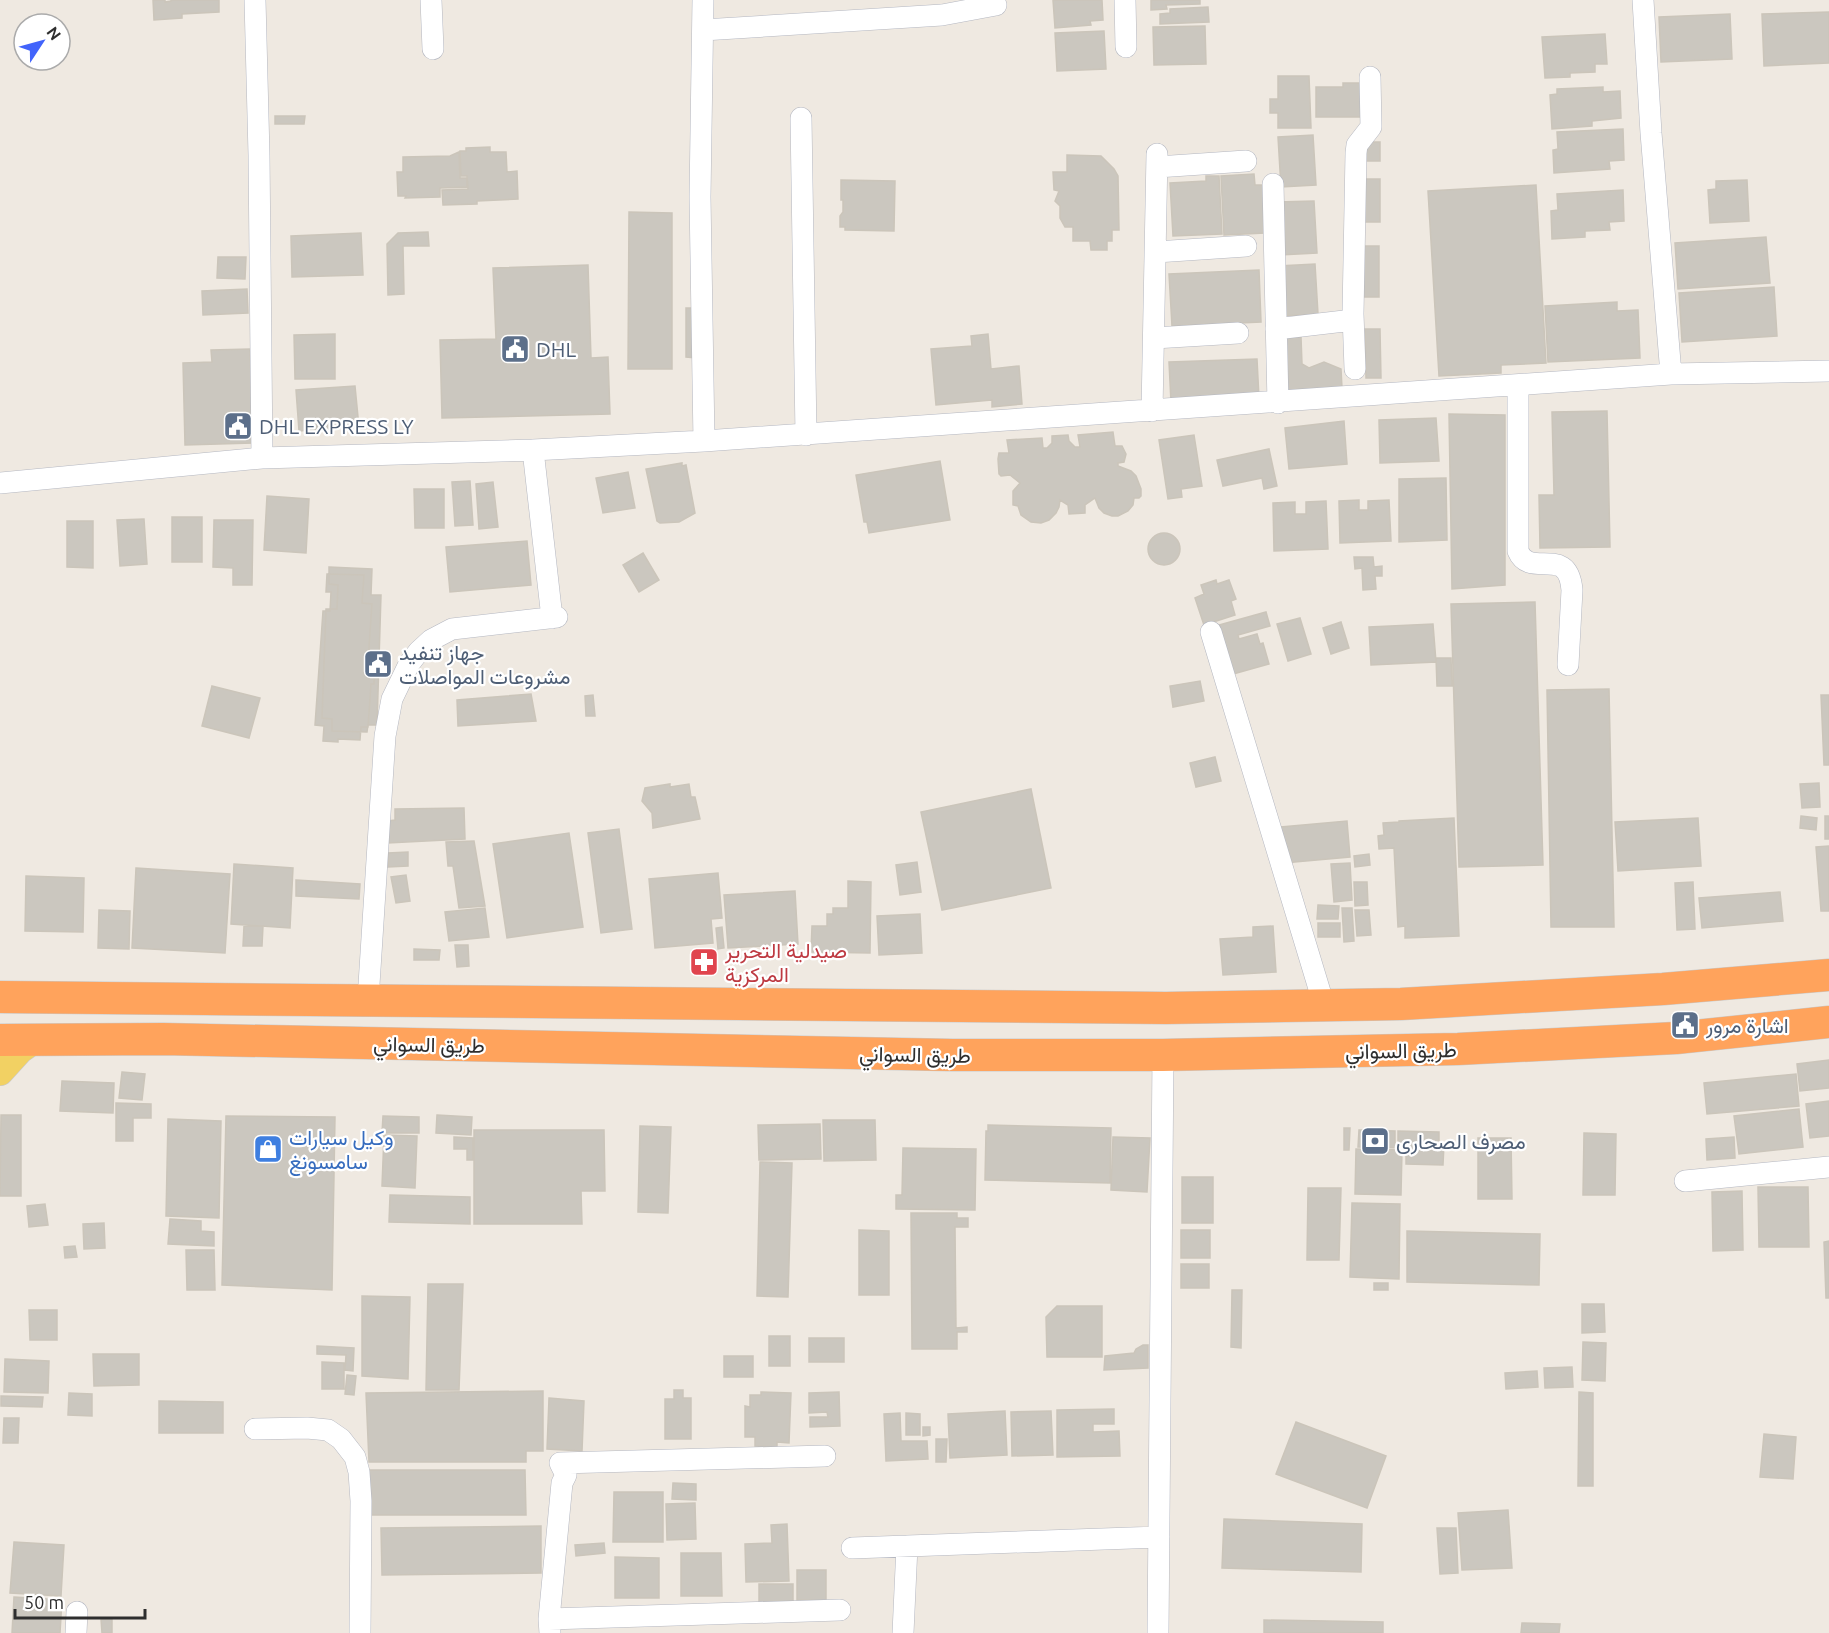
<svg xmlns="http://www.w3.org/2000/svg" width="1829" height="1633" viewBox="0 0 1829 1633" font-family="Ubuntu,Vazirmatn,sans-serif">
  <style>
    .building { fill: #cbc7bf; stroke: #cbc5ba; stroke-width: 1.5 }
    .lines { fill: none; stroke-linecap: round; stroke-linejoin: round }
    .minor-casing { stroke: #b4b7c1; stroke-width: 22 }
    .major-casing { stroke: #c9c9c9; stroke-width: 28 }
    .highway-casing { stroke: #c9c9c9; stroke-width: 33 }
    .minor { stroke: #fff; stroke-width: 21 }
    .major { stroke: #f2d163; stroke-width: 27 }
    .highway { stroke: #ffa35c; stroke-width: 32 }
    .labels { text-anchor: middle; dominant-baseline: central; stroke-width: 4.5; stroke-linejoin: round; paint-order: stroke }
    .service-label { font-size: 21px; fill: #4e5e75; stroke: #fff; text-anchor: start }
    .health-label { font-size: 21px; fill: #be3a42; stroke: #fff; text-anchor: start }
    .street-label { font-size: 21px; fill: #2e2e2e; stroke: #fff }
    .shop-label { font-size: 21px; fill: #366cbe; stroke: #fff; text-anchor: start }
  </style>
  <rect width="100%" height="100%" fill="#efe9e1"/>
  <path class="building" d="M153 0H165V2L171 1V0H219V12L182 14V18L154 20Z
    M1053 0H1102L1103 20 1090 21 1091 25 1055 28Z
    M1151 0H1200V4L1166 5 1167 9 1151 10Z
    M1208 7 1209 22 1160 24V14L1170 13V9Z
    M1829 12V63L1764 66 1762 14Z
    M1730 14 1732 59 1661 62 1659 17Z
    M1205 26 1206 64 1154 65 1153 27Z
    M1104 31 1106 69 1057 71 1055 33Z
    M1605 34 1607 64H1595V72L1570 73V77L1545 78 1542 37Z
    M1278 76H1309L1311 128H1278V113H1270V99H1278Z
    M1343 83H1367V117H1316V87H1343Z
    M1603 87V92L1620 91 1621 118 1592 121V126L1552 129 1550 95 1557 94V89Z
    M275 116H305L304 124H275Z
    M1623 129 1624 160 1609 161 1610 169 1554 173 1553 150 1558 149 1557 132Z
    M1313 135 1316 185 1281 187 1278 137Z
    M1365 142H1380V161H1365Z
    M490 147V152H506L507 172 517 171 518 199 477 201V204L443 205 442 190 468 189 467 176H461L460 151H466V148Z
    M459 152 460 178H467V187L440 188V197L405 198 406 196H398L397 172H403V157L450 156Z
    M1067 155 1101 156 1114 169 1118 176 1119 230H1112V241H1107V250H1091L1090 241H1073V227H1065L1060 218V206L1055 201 1059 191 1054 190 1053 172H1067Z
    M1254 174 1255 185H1263L1265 233 1224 235 1221 176Z
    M1206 176H1219L1222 234 1173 236 1170 183 1206 181Z
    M1365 179H1380V222H1365Z
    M841 180 895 181 894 231 845 230V227H840V216L843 212V200H841Z
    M1747 180 1749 221 1710 223 1708 190 1716 189V181Z
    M1536 185 1546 363 1501 365V373L1439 376 1428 191Z
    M1623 190 1624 221 1609 222 1610 230 1585 231V237L1552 239 1551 211 1558 210 1557 194Z
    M1314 201 1317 253 1280 255 1277 202Z
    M629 212 672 213V369H628Z
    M428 232 429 246H403L404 294 388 295 387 244 398 233Z
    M361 233 363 275 292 277 291 236Z
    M1766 237 1770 283 1678 289 1675 243Z
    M1361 246H1379V297H1362Z
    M218 257H246L245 279 217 278Z
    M1315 264 1318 314 1280 316 1278 266Z
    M588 265 591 358 608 357 610 414 442 418 440 340 496 339 493 268Z
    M1259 270 1261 322 1172 326 1169 274Z
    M1774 287 1777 336 1682 342 1679 293Z
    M247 289 248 313 203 315 202 291Z
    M1617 302V311L1638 310 1640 358 1548 362 1545 306Z
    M686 308H695L696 358 686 357Z
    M1365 329H1380L1381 378H1366Z
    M335 334V379H295L294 335Z
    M988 334 991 369 1019 366 1022 404 992 407V400L936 405 931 349 972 346 971 336Z
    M1285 337H1301L1302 364 1309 368 1324 362 1341 369 1342 388 1287 390Z
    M250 349 253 443 185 445 183 363 212 362 211 350Z
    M1257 359 1259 398 1171 402 1169 362Z
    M355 386 359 427 299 431 296 390Z
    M1607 411 1610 547 1540 548 1539 495H1554L1552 412Z
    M1449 414 1505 415V585L1452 589Z
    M1436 418 1439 461 1380 463 1379 420Z
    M1344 421 1347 464 1289 469 1285 428Z
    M1113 432 1115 446H1122L1126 454 1124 462 1118 463V466L1131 471 1136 476 1141 489V496L1139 498H1134L1133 505 1128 511 1118 516H1112L1104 513 1099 508 1095 498 1085 505V513L1069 514 1068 505 1060 500 1059 507 1056 513 1049 520 1041 523 1031 522 1021 515 1018 506 1013 505V491L1020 483 1010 475 1001 476 999 474 998 459 999 453H1009L1007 440 1042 438 1043 448H1047L1052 443V436L1068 435 1069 441 1075 447H1080L1078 435Z
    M1194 435 1202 486 1181 489 1182 497 1168 499 1159 440Z
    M1269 449 1277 486 1264 489 1262 478 1223 486 1217 460Z
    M940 461 950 520 869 533 867 522H864L856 475Z
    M682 463V466L686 465 695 513 679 522 660 523 657 521 646 469Z
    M628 472 635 508 603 513 596 478Z
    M1446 478 1447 540 1399 542V479Z
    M470 481 473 525 455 526 452 482Z
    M493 482 498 527 479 529 476 484Z
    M414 489H444V528H415Z
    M267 496 309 499 306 553 264 550Z
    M1359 500V510H1368V501L1389 500 1391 541 1340 543 1339 501Z
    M1326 501 1328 549 1274 551 1273 503 1295 502V514H1306V502Z
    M172 517H202V562H172Z
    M144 519 147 564 120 566 117 520Z
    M214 520H253L252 585H233V568L213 567Z
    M67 521H93V568L67 567Z
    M1148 549a16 16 0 1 1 32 0a16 16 0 1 1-32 0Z
    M527 541 531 585 450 592 446 547Z
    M643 553 659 580 639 592 623 565Z
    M1354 557H1373L1374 567 1382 566V576H1375L1376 589 1363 590 1362 568 1355 569Z
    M329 567 372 569 371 595H381L377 725H368L367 732 332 731V719L322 718 326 609H337L338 585 329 584Z
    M327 574 364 575 362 603 372 604 368 661H375L374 684H371L368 727H361L360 740 338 739V742L323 741 324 726 315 725 323 611H330L331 592H326Z
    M1216 580 1217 584 1229 580 1236 599 1231 601 1235 615 1204 625 1195 598 1204 594 1201 585Z
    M1535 602 1543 865 1459 867 1451 604Z
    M1266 612 1270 626 1238 635 1239 639 1257 634 1260 644 1263 643 1269 664 1233 674 1219 625Z
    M1300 618 1311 654 1288 661 1277 624Z
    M1341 622 1349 648 1331 654 1323 628Z
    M1433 624 1436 662 1371 665 1369 627Z
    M1436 658H1451L1452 686H1437Z
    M1200 681 1204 701 1173 707 1170 686Z
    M212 686 260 698 249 738 202 726Z
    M1609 689 1614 927H1551L1547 690Z
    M531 694 536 721 458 726 457 700Z
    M593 695 595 716H586L585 696Z
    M1821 695H1829V765H1824Z
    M1215 757 1221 781 1196 787 1190 763Z
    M1819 783 1820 807 1802 808 1800 784Z
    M670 784V787L689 784 691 797H695L700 819 653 828 652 813 642 801 645 788Z
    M1031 789 1051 888 942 910 921 812Z
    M464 808 465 839 388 843V821L395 820V809Z
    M1801 816 1817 818 1816 830 1800 828Z
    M1825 816H1829V839H1825Z
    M1454 818 1459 936 1405 938V926L1398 927 1394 848 1379 849 1378 836 1384 835 1383 823 1399 822V821Z
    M1698 818 1701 866 1618 871 1615 822Z
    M1347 821 1350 857 1284 863 1281 827Z
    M619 829 632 929 601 933 588 833Z
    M569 833 583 927 507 938 493 844Z
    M474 841 485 906 459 908 453 866H448L446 842Z
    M1829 846V911H1821L1816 847Z
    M408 852V866L388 867V853Z
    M1369 854 1370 865 1355 867 1354 856Z
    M917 862 921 892 900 895 896 865Z
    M1350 863 1352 900 1334 902 1331 864Z
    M234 864 293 868 290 928 231 924Z
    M136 868 230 874 225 953 132 948Z
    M718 873 722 918 711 919 713 943 655 948 649 879Z
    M406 875 410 901 396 903 391 877Z
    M26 876 84 878 83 932 25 931Z
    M296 880 360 884 359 899 296 896Z
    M848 881 871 882 870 953 811 952 812 926H827V914H833V908H848Z
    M1354 882H1367L1368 905 1355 906Z
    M1693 882 1695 929 1677 930 1675 883Z
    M795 891 798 944 728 948 724 895Z
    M1780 892 1783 921 1702 928 1699 898Z
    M1318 905 1339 906 1338 919H1317Z
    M485 908 489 937 449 941 445 912Z
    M1342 908H1352L1354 941 1344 942Z
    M99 910 130 911 129 949 98 948Z
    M1355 910H1369L1371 935 1357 936Z
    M920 914 922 953 879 955 877 916Z
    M1318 923H1340V937H1318Z
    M244 926H263L262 946H243Z
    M1273 926 1276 972 1223 975 1220 939 1253 937V927Z
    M722 927 724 948 718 949 716 928Z
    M455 945H468L469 966 457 967Z
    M414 949 440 950 439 960H414Z
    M1829 1060V1088L1800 1091 1797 1064Z
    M122 1072 145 1074 142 1100 119 1098Z
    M1796 1074 1799 1106 1707 1114 1704 1083Z
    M62 1081 114 1083 113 1113 60 1111Z
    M1829 1101V1136L1810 1138 1806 1104Z
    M116 1103 151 1104V1118H133V1141H116Z
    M1799 1109 1803 1147 1739 1154 1734 1116Z
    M1 1115H21V1196H0Z
    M437 1115 472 1117 471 1135 436 1133Z
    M226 1116 335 1117 332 1290 222 1285Z
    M383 1116 419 1117V1133H382Z
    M168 1119 221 1121 219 1218 166 1216Z
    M823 1120H875L876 1160 824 1161Z
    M820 1124 821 1159 759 1160 758 1125Z
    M988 1125 1111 1128 1110 1183 985 1180 986 1131H988Z
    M640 1126 671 1127 668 1213 638 1212Z
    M1344 1128H1350L1349 1150H1344Z
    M474 1130H604L605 1191H581L582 1224H474Z
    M1359 1130 1395 1131V1143L1398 1144V1131L1439 1132V1144H1444L1443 1165 1406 1164V1148L1358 1147Z
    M1584 1133 1616 1134 1615 1195H1583Z
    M384 1135 417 1136 415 1188 382 1186Z
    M454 1137 473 1138V1160H467V1149H454Z
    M1113 1137 1150 1138 1147 1192 1111 1190Z
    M1734 1137 1735 1158 1707 1160 1706 1139Z
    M1478 1138H1511L1512 1199H1478Z
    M903 1148 976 1149 975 1210 896 1209V1195H902Z
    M1356 1149 1402 1150 1401 1195 1355 1194Z
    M760 1162 792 1163 788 1297 757 1296Z
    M1182 1177H1213V1223H1182Z
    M1758 1187H1808L1809 1247H1759Z
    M1308 1188H1341L1339 1260H1307Z
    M1742 1191 1743 1250 1713 1251 1712 1192Z
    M390 1195 470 1197V1224L389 1222Z
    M1352 1203 1400 1204 1399 1279 1350 1277Z
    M45 1204 48 1225 29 1227 27 1206Z
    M911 1213H957V1218H968V1227H955L956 1328 967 1327V1332H957V1349H912Z
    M170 1219 201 1221V1231L214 1232V1246L168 1244Z
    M104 1223 105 1248 84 1249 83 1224Z
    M859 1230 889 1231V1295H859Z
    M1181 1230H1210V1258H1181Z
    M1407 1231 1540 1234 1539 1285 1407 1282Z
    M1829 1241V1298H1826L1824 1242Z
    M75 1246 77 1257 65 1258 64 1247Z
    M186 1250H214L215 1290H187Z
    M1181 1264H1209V1288H1181Z
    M1374 1283H1388V1290H1374Z
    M428 1284H463L459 1390H426Z
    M1232 1290H1242L1241 1348 1231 1347Z
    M362 1296 410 1297 408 1379 362 1376Z
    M1582 1304H1604L1605 1332 1582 1333Z
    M1057 1306H1102V1357H1047L1046 1317Z
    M29 1310H57V1340H30Z
    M769 1336H790V1366H769Z
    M809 1338H844V1362H809Z
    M1583 1342 1606 1343 1605 1381 1582 1380Z
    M1143 1345H1148V1368L1104 1370 1105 1356 1134 1353 1136 1349Z
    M317 1346 354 1348 353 1371 345 1370 346 1355 317 1354Z
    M93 1354H139V1385L94 1386Z
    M724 1356H753V1377H724Z
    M5 1359 49 1361 48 1393 4 1392Z
    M322 1362 344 1363V1389H322Z
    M1572 1367 1573 1387 1545 1388 1544 1368Z
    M1537 1371 1538 1387 1506 1389 1505 1373Z
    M347 1375 356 1376 354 1395 345 1394Z
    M674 1390H683V1398H691V1439H665V1399H674Z
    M543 1391V1451H526V1462H369L366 1393Z
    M761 1392 791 1393 789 1443 777 1442V1447L755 1446V1437H745V1406L750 1407V1395H761Z
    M839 1392 840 1426 810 1427V1417H828L827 1412 809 1413V1393Z
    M1579 1392 1593 1393V1486H1578Z
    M69 1393 92 1394V1416L68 1415Z
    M1 1396 43 1397 42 1407 1 1406Z
    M549 1398 584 1401 582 1451 547 1449Z
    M159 1401 223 1402V1433H159Z
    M1114 1409V1424H1093V1432L1119 1431 1120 1456 1057 1457V1410Z
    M1005 1411 1007 1455 950 1458 948 1414Z
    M1051 1411 1053 1455 1012 1456 1011 1412Z
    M900 1413 901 1441H927L928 1459 886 1461 884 1414Z
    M906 1413 920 1414V1435H906Z
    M4 1418H19L18 1443H3Z
    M1296 1422 1386 1456 1367 1508 1276 1474Z
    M923 1427H930V1435L923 1436Z
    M1764 1434 1796 1437 1793 1479 1760 1477Z
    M936 1439H947L946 1462H936Z
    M366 1470H525L526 1515H366Z
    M673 1483 696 1484V1500L672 1499Z
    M614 1492H663V1542H613Z
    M695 1503 696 1539 667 1540 666 1504Z
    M1508 1510 1512 1568 1462 1570 1458 1513Z
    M1224 1519 1362 1524 1361 1572 1222 1568Z
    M787 1524 789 1581 746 1582 745 1544 772 1543 771 1525Z
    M541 1526V1573L382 1575 381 1528Z
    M1437 1528H1456L1458 1573 1440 1574Z
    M14 1542 64 1545 61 1596 10 1593Z
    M604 1543 605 1553 576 1556 575 1545Z
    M681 1553H721L722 1596H681Z
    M615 1557 659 1558V1598H615Z
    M797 1570H826V1601L797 1600Z
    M759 1584H793V1602H759Z
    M14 1597 62 1600 60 1633H12Z
    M101 1619H112V1633H102Z
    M1264 1620 1383 1622V1633H1264Z
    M1522 1623 1560 1624 1559 1633H1521Z"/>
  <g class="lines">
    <g class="minor-casing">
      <path id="minor" d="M255 0 259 155 262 458
        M431 0 433 49
        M703 0 700 197 704 441
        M1125 0 1126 47
        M1643 0 1651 133 1671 374
        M703 30 942 15 996 5
        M801 118 806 435
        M1157 167 1246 161
        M1273 184 1278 403
        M1156 252 1246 246
        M1276 329 1353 320
        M1154 338 1238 333
        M1355 369 1353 314 1356 153 1357 145 1371 127 1370 77
        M1518 385V551C1530 580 1568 543 1572 590L1568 665
        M1152 411 1157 154
        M533 450 552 618
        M0 483 262 458 533 450 704 441 1671 374 1829 371
        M1211 632 1324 1005
        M368 1000 385 736 392 699 409 664 419 651 431 640 452 629 557 617
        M1685 1181 1829 1167
        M255 1429 307 1428 328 1430 341 1439 355 1457 359 1472 361 1501 360 1633
        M852 1548 1159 1537
        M549 1619 840 1610
        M76 1633 77 1612
        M550 1633 549 1619 562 1483 566 1475 560 1463 825 1456
        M903 1633 907 1546
        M1158 1633 1163 1055"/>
    </g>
    <g class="major-casing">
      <path id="major" d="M0 1072 20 1050 34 1040"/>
    </g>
    <g class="highway-casing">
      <path id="highway" d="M0 997 1166 1008 1401 1004 1663 989 1829 975
        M0 1040 163 1039 952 1055H1163L1458 1049 1676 1038 1829 1022"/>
    </g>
    <use href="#minor" class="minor"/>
    <use href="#major" class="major"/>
    <use href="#highway" class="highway"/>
  </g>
  <defs>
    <g id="civic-square" transform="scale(1.5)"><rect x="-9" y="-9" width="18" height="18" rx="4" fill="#5c6f8a" stroke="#fff"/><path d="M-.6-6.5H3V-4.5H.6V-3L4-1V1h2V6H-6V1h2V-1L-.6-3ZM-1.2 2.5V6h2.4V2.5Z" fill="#fff"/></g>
    <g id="pharmacy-square" transform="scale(1.5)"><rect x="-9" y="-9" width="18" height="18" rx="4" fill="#e0444e" stroke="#fff"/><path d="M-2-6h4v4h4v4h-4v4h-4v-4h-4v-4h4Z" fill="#fff"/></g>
    <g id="bank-square" transform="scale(1.5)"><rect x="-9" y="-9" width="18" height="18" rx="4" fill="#5c6f8a" stroke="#fff"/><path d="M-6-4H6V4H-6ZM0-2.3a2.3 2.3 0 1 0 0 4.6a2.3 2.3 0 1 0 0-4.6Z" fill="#fff"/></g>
    <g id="shop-square" transform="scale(1.5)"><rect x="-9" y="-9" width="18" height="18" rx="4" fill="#3f7fe0" stroke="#fff"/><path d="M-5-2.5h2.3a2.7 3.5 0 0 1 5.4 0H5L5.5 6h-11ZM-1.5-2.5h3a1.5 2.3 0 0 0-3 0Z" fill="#fff"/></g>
  </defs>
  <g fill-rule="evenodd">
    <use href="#civic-square" x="515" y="349"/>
    <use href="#civic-square" x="238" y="426"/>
    <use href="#civic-square" x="378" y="664"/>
    <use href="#pharmacy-square" x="704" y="962"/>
    <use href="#civic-square" x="1685" y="1025"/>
    <use href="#bank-square" x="1375" y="1141"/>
    <use href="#shop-square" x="268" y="1149"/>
  </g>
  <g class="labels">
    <g class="service-label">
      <text x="536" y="349">DHL</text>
      <text x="259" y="426">DHL EXPRESS LY</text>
      <text x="399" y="652">جهاز تنفيد<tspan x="399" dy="24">مشروعات المواصلات</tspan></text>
      <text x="1706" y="1025">اشارة مرور</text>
      <text x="1396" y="1141">مصرف الصحارى</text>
    </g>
    <g class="health-label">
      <text x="725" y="950">صيدلية التحرير<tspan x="725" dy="24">المركزية</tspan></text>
    </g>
    <g class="street-label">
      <text transform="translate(429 1044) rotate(1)">طريق السواني</text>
      <text transform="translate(1401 1050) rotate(-1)">طريق السواني</text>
      <text transform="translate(915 1054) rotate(1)">طريق السواني</text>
    </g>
    <g class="shop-label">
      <text x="289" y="1137">وكيل سيارات<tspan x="289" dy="24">سامسونغ</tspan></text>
    </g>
  </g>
  <g transform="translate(42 42) rotate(54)"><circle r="28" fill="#ffffff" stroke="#ababab" stroke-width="1.5"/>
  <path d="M0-4.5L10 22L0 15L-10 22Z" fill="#4264fb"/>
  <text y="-9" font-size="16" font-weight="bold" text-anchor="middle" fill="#2e2e2e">N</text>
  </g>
  <path d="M15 1609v9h130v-9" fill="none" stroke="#2e2e2e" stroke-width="3"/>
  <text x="24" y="1609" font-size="18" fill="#2e2e2e" stroke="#ffffff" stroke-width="4.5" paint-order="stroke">50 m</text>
</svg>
